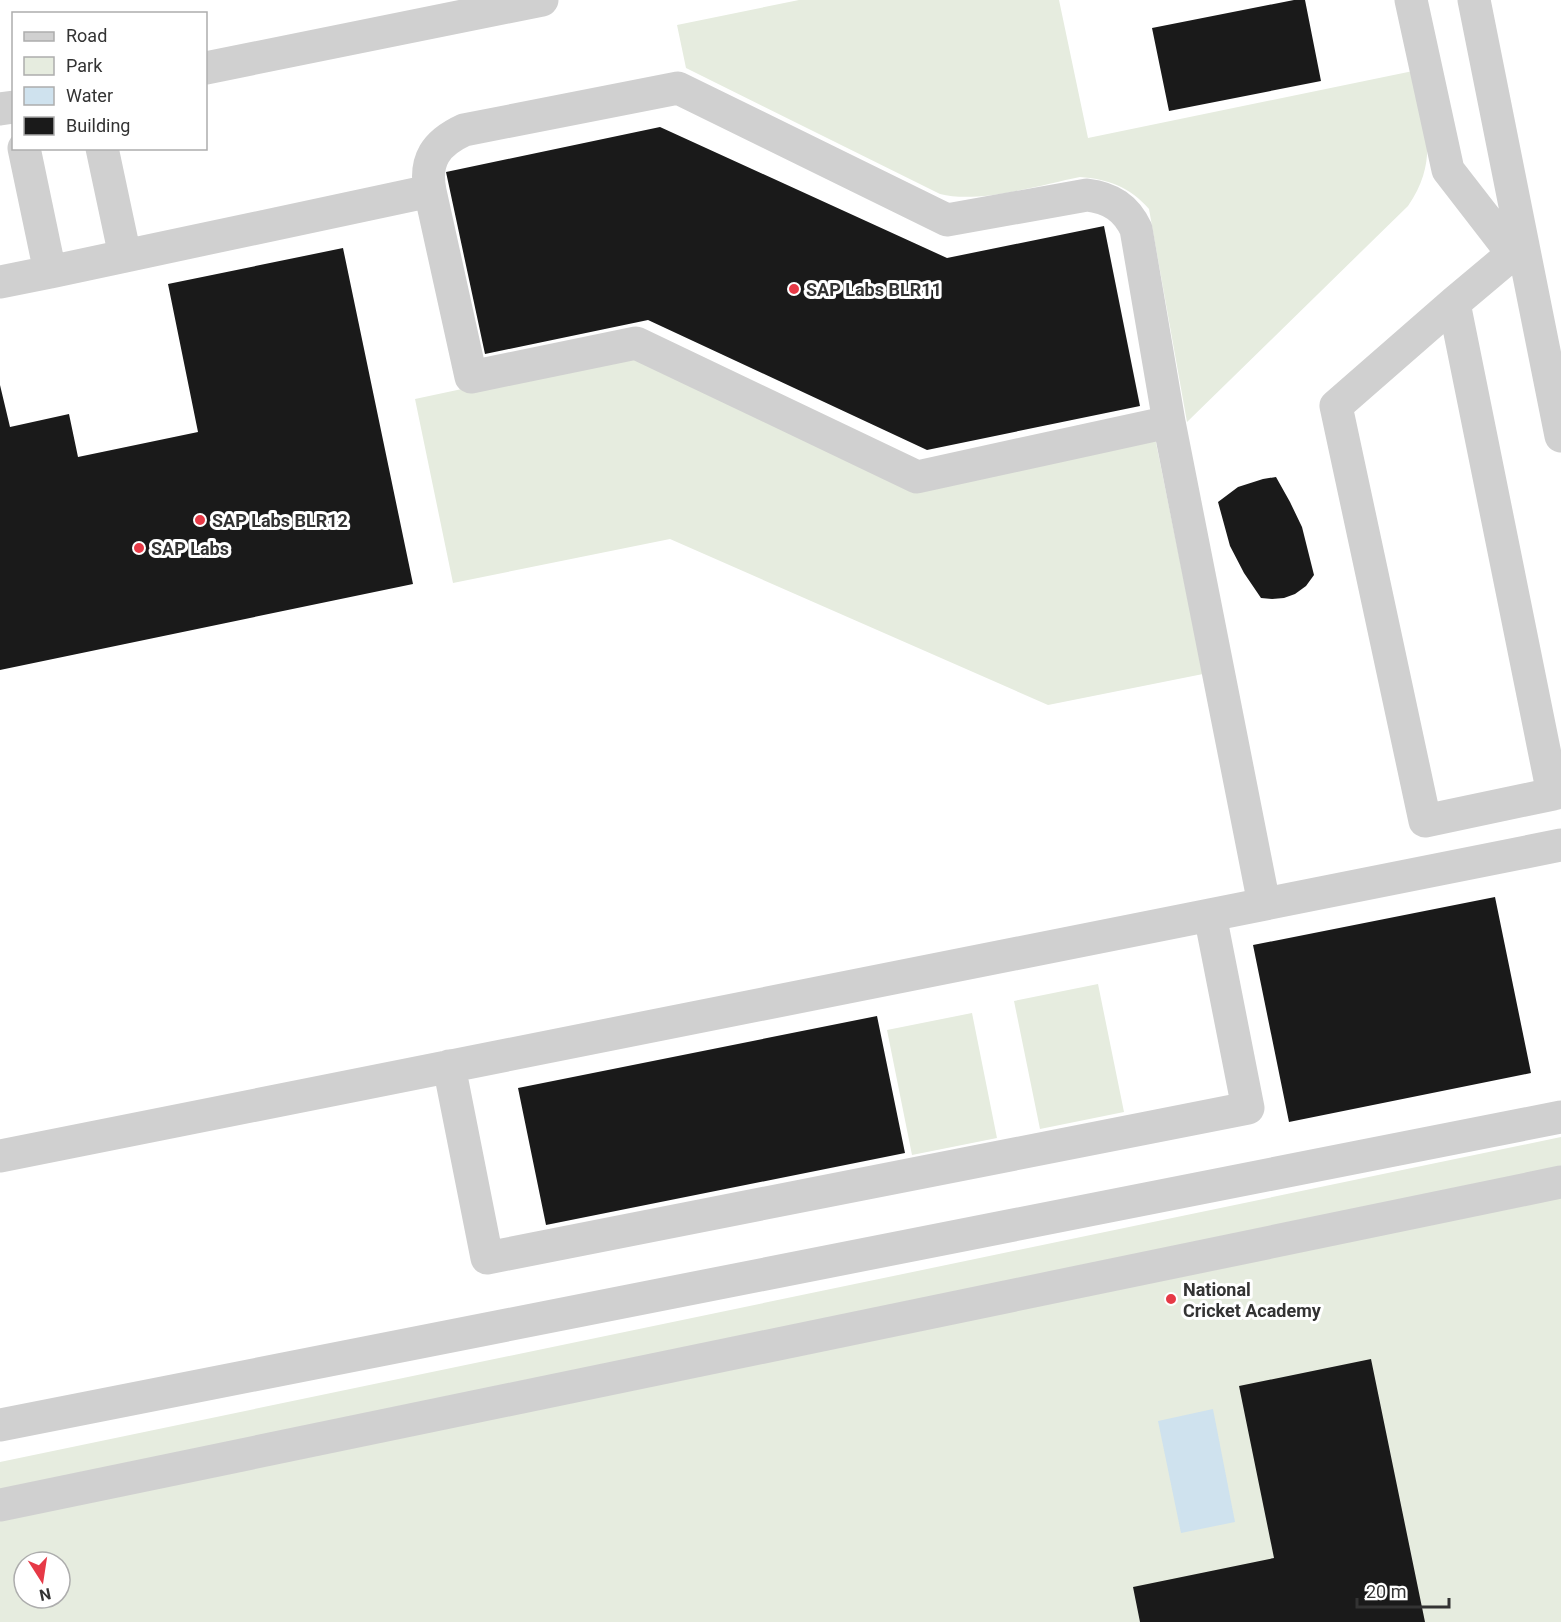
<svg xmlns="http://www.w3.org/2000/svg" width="1561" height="1622" viewBox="0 0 1561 1622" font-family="Roboto,sans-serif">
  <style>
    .green { fill: #e6ecdf; fill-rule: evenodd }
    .water { fill: #cfe2ee }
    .building { fill: #1a1a1a }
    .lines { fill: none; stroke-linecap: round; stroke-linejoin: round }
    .minor { stroke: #d0d0d0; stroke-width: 33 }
    .poi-dot { fill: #e63946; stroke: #fff; stroke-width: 2 }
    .labels { text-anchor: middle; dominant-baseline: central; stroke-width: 6; stroke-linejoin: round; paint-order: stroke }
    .poi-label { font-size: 18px; font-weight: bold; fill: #333; stroke: #fff; text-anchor: start }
  </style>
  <rect width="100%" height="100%" fill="#fff"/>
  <path class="green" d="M799 0H1059L1088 138 1413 71C1424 122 1441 158 1408 206L1187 422 1149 209C1130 187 1108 179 1080 177 1040 185 979 204 940 194L686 68 677 25Z
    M636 352 915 481 1154 433 1203 674 1048 705 670 539 453 583 415 399Z
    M1098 984 1124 1112 1040 1129 1014 1001Z
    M972 1013 997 1138 912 1155 887 1030Z
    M1561 1137V1622H0V1462ZM24 1562H60V1598H24Z"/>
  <path class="water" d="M1213 1409 1235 1522 1181 1533 1158 1421Z"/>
  <path class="building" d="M1294 0H1305L1321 81 1169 111 1152 28Z
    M660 127 947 258 1104 226 1140 406 927 450 648 320 485 354 446 172Z
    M343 248 413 584 0 670V385L10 427 69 414 78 457 198 432 168 284Z
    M1276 477 1290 502 1302 527 1314 575 1306 586 1295 594 1284 598 1272 599 1261 598 1244 573 1230 546 1218 502 1238 487 1263 479Z
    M1495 897 1531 1073 1289 1122 1253 945Z
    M877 1016 905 1153 546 1225 518 1088Z
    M1371 1359 1425 1622H1140L1133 1587 1274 1558 1239 1386Z"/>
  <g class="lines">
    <path class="minor" d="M1411 0 1448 170 1513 254
      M1474 0 1561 436
      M206 68 542 0
      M0 109 14 107
      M24 148 50 272 125 256 102 148
      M1523 245 1454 303 1553 794 1561 792
      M125 256 430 191C424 160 436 143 464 130L678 88 947 220 1087 195C1111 198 1126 208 1136 229L1169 422 917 477 636 343 471 377 430 191
      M0 282 50 272
      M1454 303 1336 406 1425 821 1553 794
      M1169 422 1264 904
      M449 1066 487 1258 1248 1108 1210 915
      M0 1156 1561 845
      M0 1425 1561 1117
      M0 1505 1561 1182"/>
  </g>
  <g class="poi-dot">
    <circle cx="794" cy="289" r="6"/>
    <circle cx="200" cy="520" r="6"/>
    <circle cx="139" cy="548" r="6"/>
    <circle cx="1171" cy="1299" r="6"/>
  </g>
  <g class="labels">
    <g class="poi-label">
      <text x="806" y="289">SAP Labs BLR11</text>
      <text x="212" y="520">SAP Labs BLR12</text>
      <text x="151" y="548">SAP Labs</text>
      <text x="1183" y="1289">National<tspan x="1183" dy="21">Cricket Academy</tspan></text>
    </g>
  </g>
  <rect x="12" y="12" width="195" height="138" fill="#ffffff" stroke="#adadad" stroke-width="1.5"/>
  <rect x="24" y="32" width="30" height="9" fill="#d0d0d0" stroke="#adadad" stroke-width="1.5"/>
  <text x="66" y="42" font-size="18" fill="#333333">Road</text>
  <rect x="24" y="57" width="30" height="18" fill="#e6ecdf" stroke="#adadad" stroke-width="1.5"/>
  <text x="66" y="72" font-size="18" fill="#333333">Park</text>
  <rect x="24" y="87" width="30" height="18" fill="#cfe2ee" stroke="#adadad" stroke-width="1.5"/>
  <text x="66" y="102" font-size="18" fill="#333333">Water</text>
  <rect x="24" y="117" width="30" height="18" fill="#1a1a1a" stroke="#adadad" stroke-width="1.5"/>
  <text x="66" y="132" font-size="18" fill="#333333">Building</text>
  <g transform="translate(42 1580) rotate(168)"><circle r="28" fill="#ffffff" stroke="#adadad" stroke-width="1.5"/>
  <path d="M0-4.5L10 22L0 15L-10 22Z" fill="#e63946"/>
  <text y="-9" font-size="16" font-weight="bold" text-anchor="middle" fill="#333333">N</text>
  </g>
  <path d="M1357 1598v9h92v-9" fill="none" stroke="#333333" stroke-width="3"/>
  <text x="1366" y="1598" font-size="18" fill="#333333" stroke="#ffffff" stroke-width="4.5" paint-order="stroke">20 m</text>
</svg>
